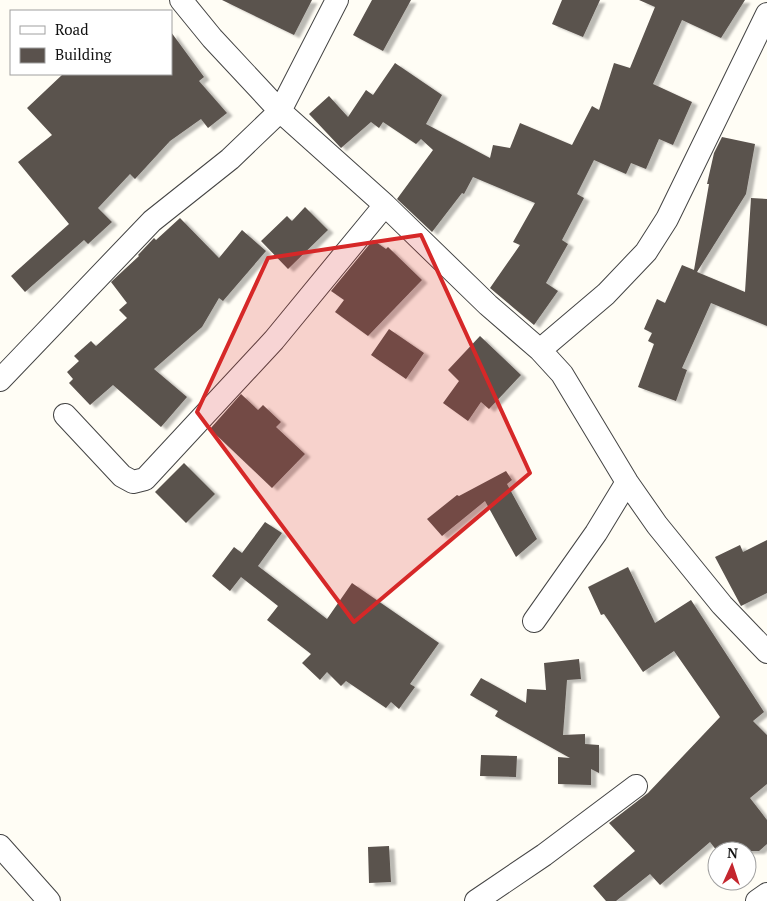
<svg xmlns="http://www.w3.org/2000/svg" width="767" height="901" viewBox="0 0 767 901" font-family="'PT Serif',serif">
  <style>
    .building { fill: #5a524d; filter: url(#shadow) }
    .lines { fill: none; stroke-linecap: round; stroke-linejoin: round }
    .street-casing { stroke: #444; stroke-width: 24 }
    .street { stroke: #fff; stroke-width: 22 }
    .marked { fill: #d62828; fill-opacity: 0.2; stroke: #d62828; stroke-width: 4; stroke-linejoin: round }
  </style>
  <defs>
    <filter id="shadow"><feDropShadow dx="5.5" dy="3" stdDeviation="1" flood-color="#0004"/></filter>
  </defs>
  <rect width="100%" height="100%" fill="#fffdf5"/>
  <path class="building" d="M222 0H312L294 35Z
    M372 0H411L383 51 353 35Z
    M562 0H600L583 37 552 24Z
    M639 0H745L721 38 682 20 653 84 692 102 673 145 659 139 646 169 631 163 626 174 594 160 577 194 584 198 562 240 568 244 546 283 558 291 534 325 490 288 520 245 513 242 535 203 473 177 464 194 462 193 432 232 397 199 433 150 421 139 416 144 383 122 379 128 371 122 341 148 309 114 329 96 348 117 366 90 373 95 395 63 442 95 426 124 490 158 493 145 510 148 520 123 572 145 592 106 599 110 614 63 630 68 655 7Z
    M171 32 204 77 199 81 227 113 208 128 201 119 170 141 135 179 130 174 98 208 112 222 88 244 84 240 25 292 11 276 69 224 18 162 52 135 27 108 63 74H171Z
    M722 137 755 144 746 194 697 272 745 292 751 198 767 199V326L711 303 682 368 687 370 676 401 638 387 654 344 648 341 652 333 644 329 657 299 665 303 682 265 694 270 709 184H707L714 153Z
    M305 207 328 230 288 269 261 241 287 216 292 221Z
    M180 218 219 258 242 230 266 251 223 301 219 298 202 327 154 369 187 397 161 427 113 385 90 405 69 383 73 379 67 372 79 361 74 356 91 341 96 346 127 318 119 310 127 303 111 282 139 256 138 255 154 238 156 240Z
    M373 240 386 249 388 247 422 280 368 336 335 312 344 300 331 291Z
    M389 329 424 353 406 379 371 355Z
    M480 336 521 375 489 409 481 402 468 421 443 403 459 381 448 370Z
    M241 394 258 410 263 405 281 422 276 427 305 454 272 488 210 429Z
    M184 463 215 494 186 523 155 492Z
    M506 471 512 480 507 484 537 539 516 557 485 501 442 536 427 519 457 495 459 496Z
    M265 522 282 533 258 566 327 619 352 583 439 643 410 684 415 687 399 709 391 702 386 708 346 681 341 686 327 672 320 680 302 663 311 654 267 620 278 606 241 577 230 591 212 576 234 547 242 553Z
    M767 540V593L741 606 715 557 740 545 743 552Z
    M628 567 655 623 691 600 764 712 753 721 767 735V784L750 798 767 820V844L759 851H717L710 842 660 885 650 874 616 901H606L593 886 635 851 609 823 648 793 720 717 674 651 643 672 604 614 601 615 588 587Z
    M579 659 581 679 567 680 563 735 585 734V744L599 745V773L591 769V785L558 784V757L570 758 495 716 498 711 470 695 481 678 526 703 527 689 546 690 544 663Z
    M481 755 517 756 516 777 480 776Z
    M389 846 391 882 369 883 368 847Z"/>
  <g class="lines">
    <g class="street-casing">
      <path id="street" d="M181 0 212 38 280 111 385 205 488 305 540 350 562 374 627 482 657 525 722 605 767 652
        M540 350 606 294 646 252 667 219 767 14
        M0 380 152 221 230 159 280 111 337 0
        M65 415 122 476 133 482 145 479 274 340 385 205
        M534 621 596 533 627 482
        M0 846 49 901
        M476 901 544 855 636 786
        M757 901 767 894"/>
    </g>
    <use href="#street" class="street"/>
  </g>
  <path class="marked" d="M421 235 530 473 354 622 197 412 268 258Z"/>
  <rect x="10" y="10" width="162" height="65" fill="#ffffff" stroke="#a0a0a0"/>
  <rect x="20" y="26" width="25" height="8" fill="#ffffff" stroke="#a0a0a0"/>
  <text x="55" y="35" font-size="15" fill="#111111">Road</text>
  <rect x="20" y="48" width="25" height="15" fill="#5a524d" stroke="#a0a0a0"/>
  <text x="55" y="60" font-size="15" fill="#111111">Building</text>
  <g transform="translate(732 866) rotate(3)"><circle r="24" fill="#ffffff" stroke="#a0a0a0"/>
  <path d="M0-4L9 19L0 12L-9 19Z" fill="#c4262e"/>
  <text y="-8" font-size="14" font-weight="bold" text-anchor="middle" fill="#111111">N</text>
  </g>
</svg>
